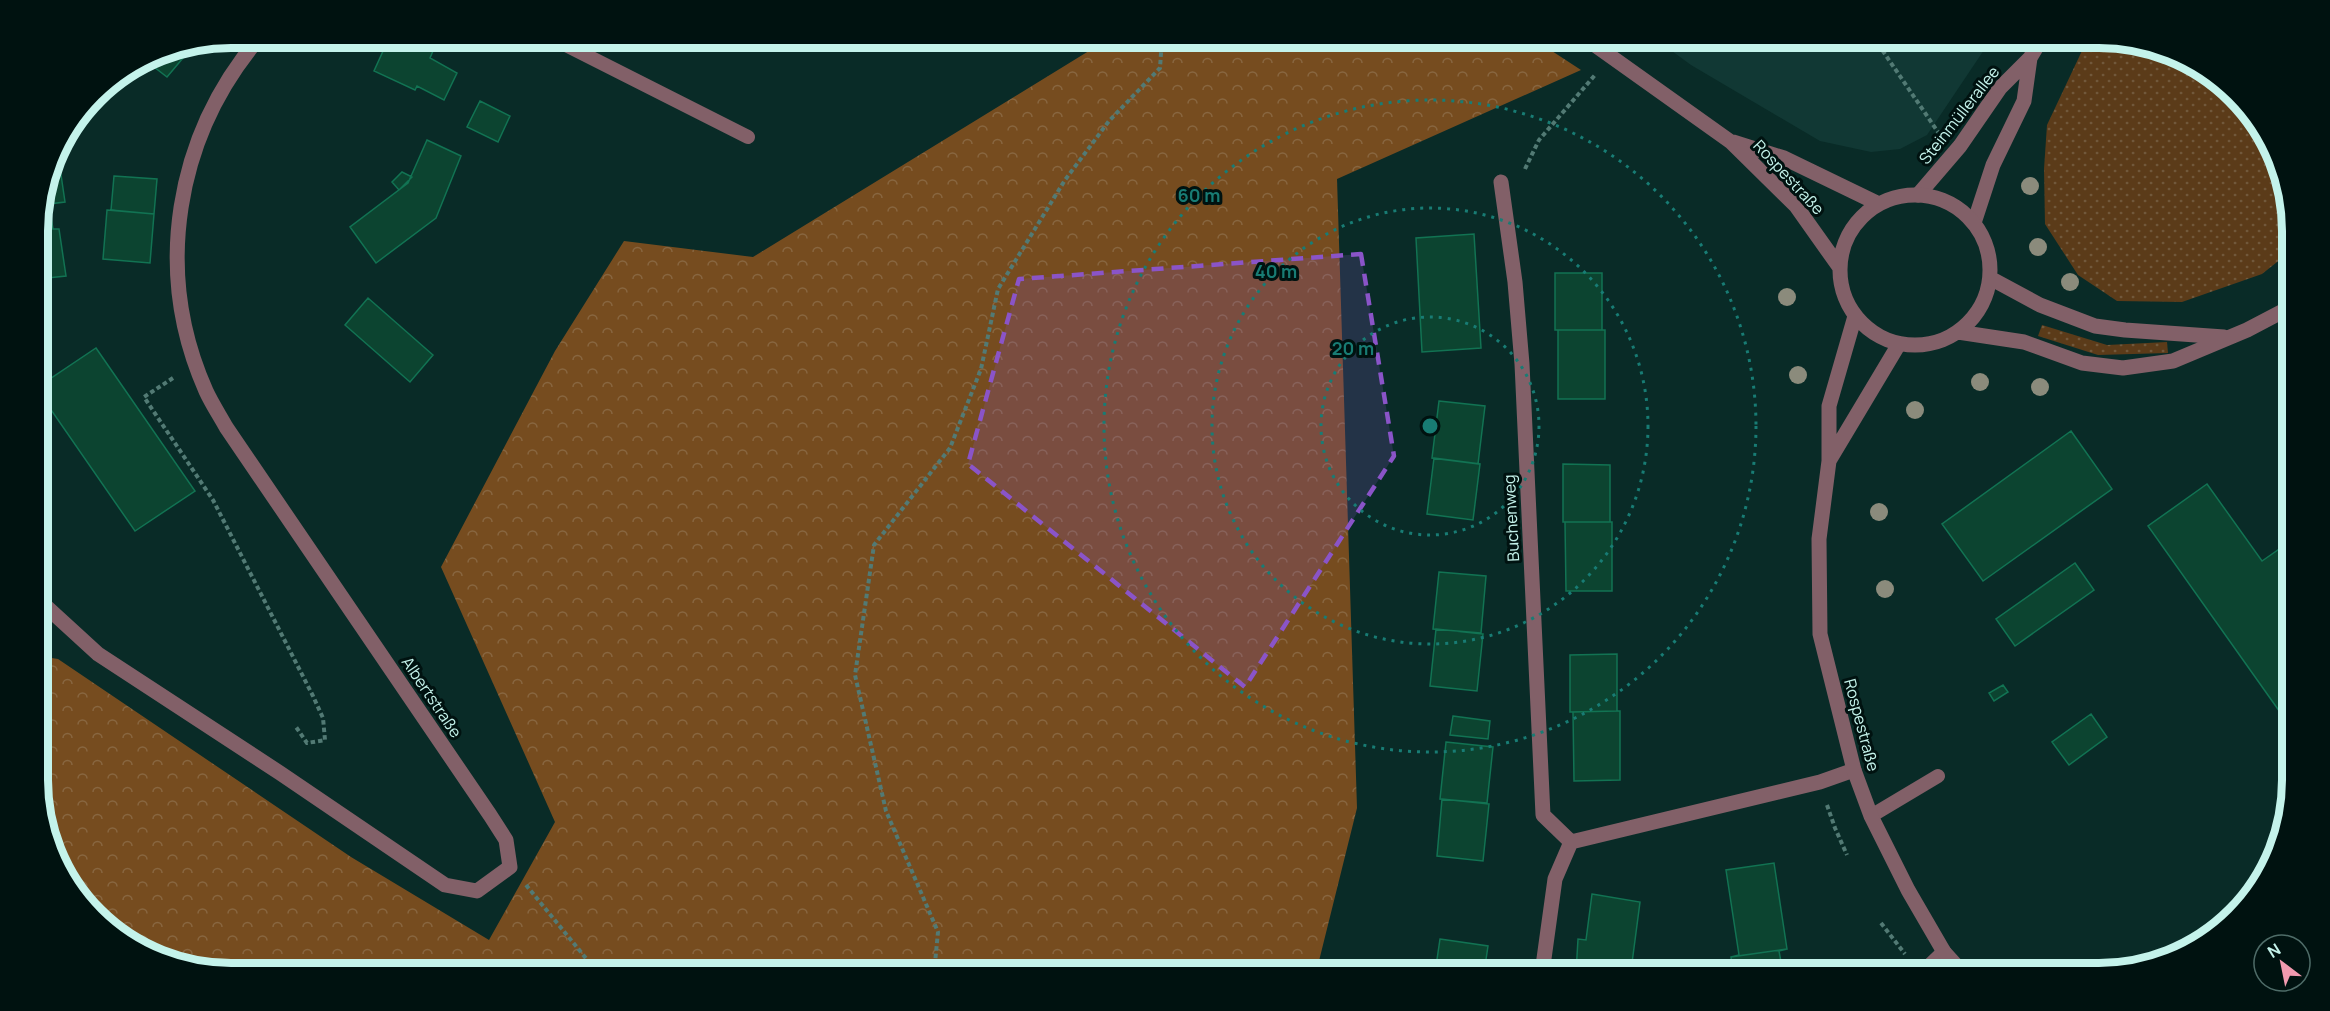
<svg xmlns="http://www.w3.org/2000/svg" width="2330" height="1011" viewBox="0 0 2330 1011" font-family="Manrope,sans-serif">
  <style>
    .built { fill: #113834 }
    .grass { fill: url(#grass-dots) }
    .forest { fill: url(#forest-crowns) }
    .building { fill: #0c4430; stroke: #127353; stroke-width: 1.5 }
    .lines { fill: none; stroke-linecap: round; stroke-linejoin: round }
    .path { stroke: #527a74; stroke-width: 4; stroke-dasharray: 4.5 3; stroke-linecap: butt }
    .service { stroke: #826068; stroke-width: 14 }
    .minor { stroke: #826068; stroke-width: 15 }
    .tertiary { stroke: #826068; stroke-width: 15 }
    .tree { fill: #8b8b7c }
    .marked { fill: #8a54c8; fill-opacity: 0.2; stroke: #8a54c8; stroke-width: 4.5; stroke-dasharray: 12 8; stroke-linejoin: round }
    .ring { fill: none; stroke: #187c74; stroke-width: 3; stroke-dasharray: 3 6 }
    .labels { text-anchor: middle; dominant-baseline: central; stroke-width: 6; stroke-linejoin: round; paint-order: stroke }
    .street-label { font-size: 16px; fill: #c4f3eb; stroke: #001210 }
    .rim { fill: none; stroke: #c4f3eb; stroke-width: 8 }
    .centre { fill: #187c74; stroke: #001210; stroke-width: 3 }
    .ring-label { font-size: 18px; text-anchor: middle; font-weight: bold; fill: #187c74; stroke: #001210; stroke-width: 6; stroke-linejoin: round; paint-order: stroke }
  </style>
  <defs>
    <pattern id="grass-dots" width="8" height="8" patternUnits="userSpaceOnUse" patternTransform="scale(1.5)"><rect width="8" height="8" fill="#5b3b19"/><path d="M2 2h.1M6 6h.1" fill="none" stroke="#71583b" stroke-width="1.8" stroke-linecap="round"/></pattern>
    <pattern id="forest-crowns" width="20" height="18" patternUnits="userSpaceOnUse" patternTransform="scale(1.5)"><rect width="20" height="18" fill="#764c1f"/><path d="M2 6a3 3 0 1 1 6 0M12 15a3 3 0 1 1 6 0" fill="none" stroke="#886640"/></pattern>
  </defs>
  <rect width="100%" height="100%" fill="#092b27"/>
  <path class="built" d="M1654 38H1992L1927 135 1900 149 1871 152 1820 141 1691 65Z"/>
  <path class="grass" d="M2088 38H2099L2173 52 2252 113 2291 206V251L2262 274 2182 302 2117 301 2078 275 2045 224 2044 169 2047 125Z
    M2042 325 2107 345 2167 342 2168 353 2098 355 2038 336Z"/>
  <path class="forest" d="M1110 38H1532L1581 70 1337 179 1357 808 1316 973H231L157 959 78 898 39 806V656L58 659 351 857 489 940 555 822 441 567 555 351 624 241 753 257Z"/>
  <path class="building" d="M389 38H404L433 51 430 58 457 73 444 100 417 86 415 90 374 71Z
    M194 45 167 77 145 60 157 52Z
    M480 101 510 116 498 142 467 127Z
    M427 140 461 156 436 218 376 263 350 227 408 183Z
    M59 161 65 202 49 204 53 229H59L66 276 38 279V218L53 162Z
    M402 172 412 177 399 190 392 182Z
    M114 176 157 179 154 214 111 210Z
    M107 210 154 214 150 263 103 259Z
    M1474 234 1481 348 1422 352 1416 238Z
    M1555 273H1602V330H1555Z
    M368 298 433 355 410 382 345 325Z
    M1558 330H1605V399H1558Z
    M96 348 195 491 135 531 38 391V387Z
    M1439 401 1485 406 1478 464 1432 458Z
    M2071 431 2112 489 1983 581 1942 524Z
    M1434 458 1480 464 1473 520 1427 514Z
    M1563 464 1610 465V522H1563Z
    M2207 484 2262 561 2292 540V729L2148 526Z
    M1565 522H1612V591H1566Z
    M2075 563 2094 590 2015 646 1996 619Z
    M1439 572 1486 576 1481 633 1433 629Z
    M1436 629 1483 634 1477 691 1430 686Z
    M1617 654V711L1570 712V655Z
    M2003 685 2008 692 1994 701 1989 693Z
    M1617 711H1620V780L1574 781 1573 712Z
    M2091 714 2107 737 2069 765 2052 742Z
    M1453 716 1490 721 1488 739 1450 735Z
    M1446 742 1493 747 1487 803 1440 799Z
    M1442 799 1489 804 1483 861 1437 856Z
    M1774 863 1787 949 1731 957 1739 955 1726 870Z
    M1592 894 1640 902 1632 963H1627L1625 973H1576L1578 939 1586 940Z
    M1440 939 1488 946 1484 973H1435Z
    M1787 949 1779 951 1783 973H1733L1731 957Z"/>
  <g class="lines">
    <path class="path" d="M1874 38 1938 132
      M1525 169 1539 140 1595 75
      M173 378 144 397 213 500 313 696 323 718 325 740 307 743 296 727
      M1827 805 1835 828 1847 855
      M526 885 598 973
      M1881 923 1905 954
      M934 973 938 932 886 811 855 675 874 545 950 448 981 369 998 289 1065 180 1109 121 1160 68 1162 38"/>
    <path class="service" d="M552 38 748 137
      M1871 816 1938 776"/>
    <path class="minor" d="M1501 182 1515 282 1522 364 1543 815 1571 842 1820 782 1854 770
      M1918 195 1960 146 2000 88 2030 58 2042 38
      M1974 223 1993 165 2024 101 2030 58
      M39 600 98 654 280 773 445 885 477 891 510 867 506 840 490 815 226 427C220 416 212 404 206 391 153 272 175 137 259 38
      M1542 973 1555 879 1571 842
      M1922 973 1944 952"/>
    <path class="tertiary" d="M1585 38 1731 142 1796 206 1840 268
      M1733 142 1784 158 1879 204
      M1840 270a75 75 0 1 1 150 0a75 75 0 1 1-150 0Z
      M1990 278 2040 305 2095 326 2125 330 2224 337
      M1855 316 1829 406V461L1819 539 1820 634 1854 770 1871 816 1908 890 1944 952 1963 973
      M1958 332 2024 342 2082 363 2123 368 2173 361 2247 330 2291 307
      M1829 461 1899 344"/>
  </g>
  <g class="tree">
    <circle cx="2030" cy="186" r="9"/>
    <circle cx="2038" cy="247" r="9"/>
    <circle cx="2070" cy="282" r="9"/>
    <circle cx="1787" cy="297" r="9"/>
    <circle cx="1798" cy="375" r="9"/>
    <circle cx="1980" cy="382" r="9"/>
    <circle cx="2040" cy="387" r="9"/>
    <circle cx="1915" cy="410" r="9"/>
    <circle cx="1879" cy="512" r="9"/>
    <circle cx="1885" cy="589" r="9"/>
  </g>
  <path class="marked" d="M1361 254 1394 456 1245 687 968 464 1019 279Z"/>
  <g class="ring">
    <circle cx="1430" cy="426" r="109"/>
    <circle cx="1430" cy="426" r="218"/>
    <circle cx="1430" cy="426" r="326"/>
  </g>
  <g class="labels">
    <g class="street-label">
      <text transform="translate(1959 115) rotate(-52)">Steinmüllerallee</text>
      <text transform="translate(1789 177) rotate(47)">Rospestraße</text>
      <text transform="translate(1511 518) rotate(-93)">Buchenweg</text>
      <text transform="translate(432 697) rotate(56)">Albertstraße</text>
      <text transform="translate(1862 725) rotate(75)">Rospestraße</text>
    </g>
  </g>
  <path d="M0 0H2330V1011H0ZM231 48H2099A183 183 0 0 1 2282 231V780A183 183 0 0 1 2099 963H231A183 183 0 0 1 48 780V231A183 183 0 0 1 231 48Z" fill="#001210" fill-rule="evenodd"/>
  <path class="rim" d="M231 48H2099A183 183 0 0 1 2282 231V780A183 183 0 0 1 2099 963H231A183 183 0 0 1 48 780V231A183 183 0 0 1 231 48Z"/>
  <circle cx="1430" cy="426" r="9" class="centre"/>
  <g class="ring-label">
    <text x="1199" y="202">60 m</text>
    <text x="1276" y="278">40 m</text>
    <text x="1353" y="355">20 m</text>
  </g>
  <g transform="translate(2282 963) rotate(328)"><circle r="28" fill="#001210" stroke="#4e6c68" stroke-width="1.5"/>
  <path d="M0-4.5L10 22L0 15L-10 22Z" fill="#f29aaf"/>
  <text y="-9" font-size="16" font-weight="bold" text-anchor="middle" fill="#c4f3eb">N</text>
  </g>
</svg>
